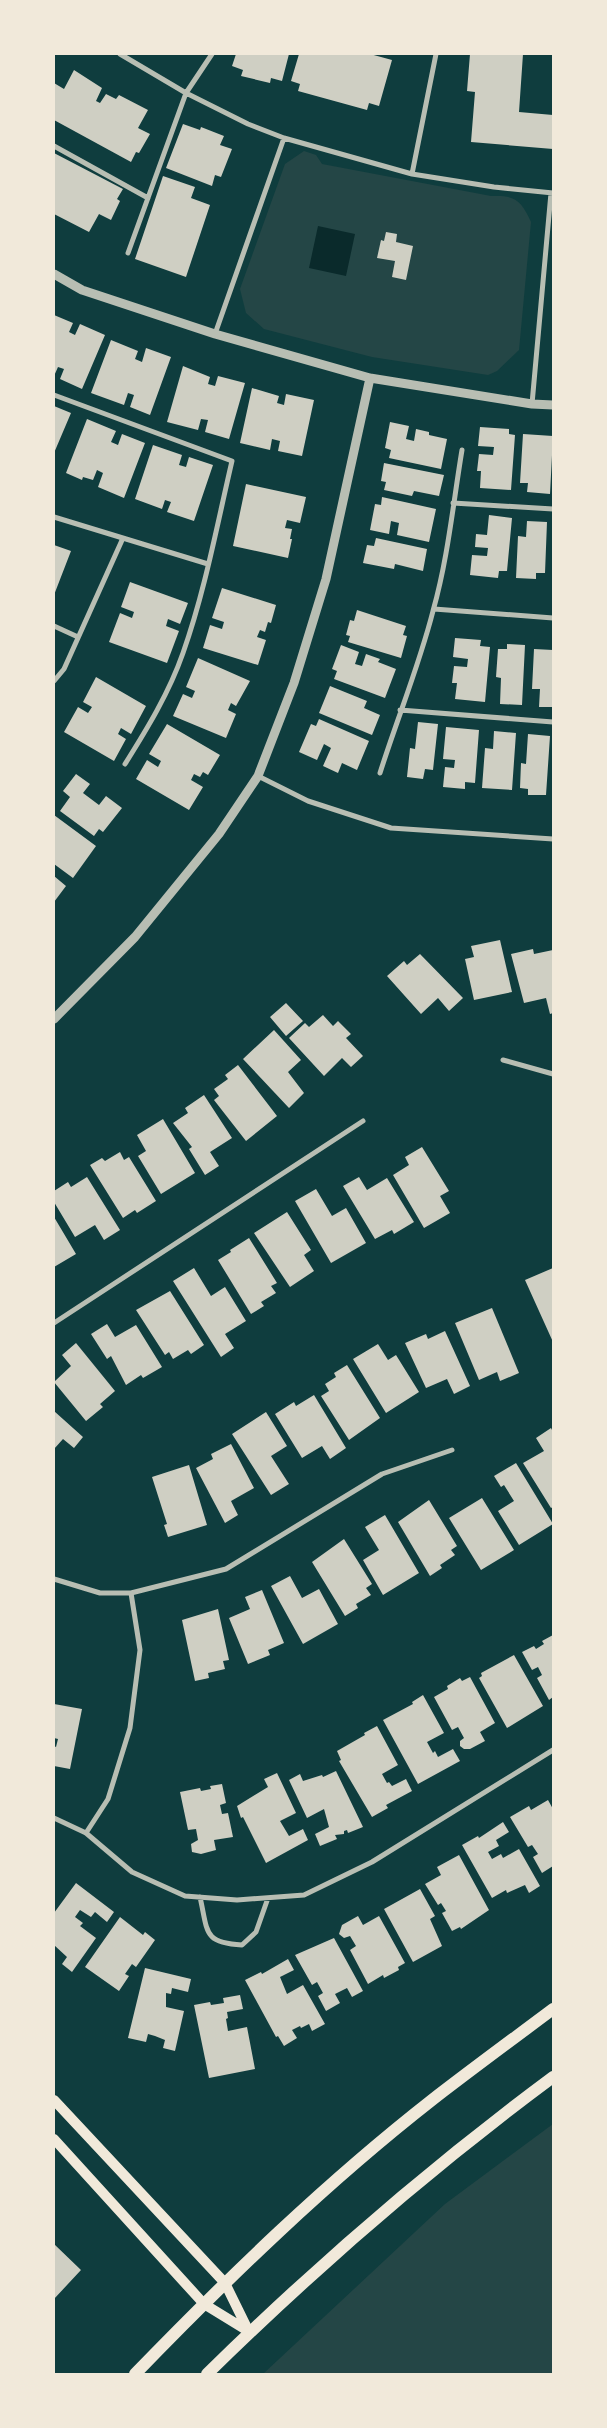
<svg xmlns="http://www.w3.org/2000/svg" width="607" height="2428" viewBox="0 0 607 2428" font-family="'Source Sans 3',sans-serif">
  <style>
    .green { fill: #244646 }
    .water { fill: #0a2a2b }
    .building { fill: #cfcfc3 }
    .lines { fill: none; stroke-linecap: round; stroke-linejoin: round }
    .minor { stroke: #b8beb3; stroke-width: 5 }
    .tertiary { stroke: #b8beb3; stroke-width: 9 }
    .secondary { stroke: #f1e9da; stroke-width: 10 }
    .primary { stroke: #f1e9da; stroke-width: 12 }
  </style>
  <rect width="100%" height="100%" fill="#0f3d3e"/>
  <path class="green" d="M304 151 316 155 322 164 491 196C515 195 521 200 531 222L519 350 497 371 488 375 372 357 264 329 246 313 240 289 285 164Z
    M553 2124V2374H263L445 2204Z"/>
  <path class="water" d="M318 226 355 234 346 276 309 268Z"/>
  <path class="building" d="M236 54H289L282 81 271 78 270 83 241 76 243 70 232 66Z
    M299 54H370L392 60 379 106 369 103 367 110 298 91 300 84 291 81Z
    M470 54H523L519 112 553 115V149L471 142 475 92 467 91Z
    M74 70 102 88 96 101 100 103 106 94 116 99 119 95 148 110 138 128 150 134 139 153 136 152 131 162 54 120V83L64 89Z
    M183 124 200 130 201 127 224 136 220 145 232 149 221 177 215 175 212 186 166 168Z
    M54 153 123 189 117 199 120 201 111 220 99 214 89 232 54 214Z
    M163 176 195 187 191 198 210 205 186 277 135 259Z
    M386 232 397 234 396 242 413 246 406 280 392 277 395 261 377 258 381 240 384 241Z
    M54 315 73 323 69 332 75 335 80 324 105 335 82 389 60 379 64 369 58 367 54 376Z
    M111 340 138 351 135 359 142 362 146 348 171 357 150 415 130 407 134 395 128 393 124 405 91 393Z
    M183 366 210 377 208 384 215 386 218 376 245 383 229 439 205 432 208 420 201 419 198 430 167 422Z
    M252 388 279 396 277 403 284 405 286 394 314 400 302 456 278 451 280 441 272 439 270 450 240 443Z
    M54 406 71 413 54 453Z
    M87 419 116 431 111 442 118 445 122 434 145 443 124 498 98 487 103 473 97 470 93 480 83 477 82 480 66 473Z
    M390 422 409 426 406 439 414 441 416 429 429 432V435L447 439 441 469 389 458 391 450 385 448Z
    M480 427 509 429V434L515 435 511 490 480 488 481 471H477L479 454 493 455 494 447 478 446Z
    M523 434 553 436 550 494 527 492 528 483H520Z
    M153 445 182 455 179 465 186 467 189 457 213 465 194 521 167 512 171 502 165 500 162 509 135 499Z
    M384 463 444 475 439 496 414 491 412 496 384 490 386 482 381 481Z
    M246 484 306 497 300 523 287 520 285 528 292 529 290 539H292L288 558 233 546Z
    M382 497 436 509 429 542 397 535 399 523 391 521 389 534 370 530 375 504 381 505Z
    M489 515 512 518 507 571H499L498 578 470 575 472 555 487 556 488 548 475 547 476 534 487 535Z
    M527 521 547 522 545 573H536V579L516 578 518 536 526 537Z
    M376 538 427 549 423 571 395 564 394 569 363 563 367 545 374 546Z
    M54 545 71 551 54 595Z
    M130 582 188 603 180 624 168 619 166 626 179 631 167 663 109 642 120 613 132 618 134 612 121 607Z
    M222 588 276 605 271 623 268 622 265 632 260 630 257 637 266 640 258 665 203 648 210 625 222 629 224 622 212 618Z
    M357 610 406 626 403 635 407 636 401 658 348 642 350 636 346 635 350 620 354 621Z
    M455 638 481 640 480 646 490 647 485 702 455 699 457 683H452L454 666 467 667 468 659 453 657Z
    M507 644 525 645 522 705 500 704 501 678 496 677 498 649H507Z
    M341 645 359 652 355 664 362 666 366 654 380 659 378 662 396 669 385 698 334 679 337 671 332 669Z
    M534 649 553 650V707H539L540 689H532Z
    M198 658 250 681 236 706 231 703 228 710 236 714 226 738 173 716 183 694 192 698 195 691 186 687Z
    M96 677 146 706 131 734 121 728 118 734 126 739 114 761 64 732 78 707 88 713 92 707 83 702Z
    M330 686 367 701 364 708 380 715 372 735 319 713Z
    M319 719 369 741 357 770 342 763 338 773 323 766 331 748 324 744 317 760 299 752 311 724 316 726Z
    M418 722 438 724 433 770 425 769 423 779 407 777 410 748 415 749Z
    M167 724 220 755 208 775 203 772 200 777 194 774 191 780 203 787 189 810 136 779 147 760 158 767 161 761 149 754Z
    M446 727 479 730 475 783 465 782V789L443 787 445 767 454 768 455 760 443 759Z
    M494 731 516 733 512 790 482 788 485 748 493 749Z
    M528 734 550 736 546 795H528V789L520 788 521 763 526 764Z
    M76 774 90 784 83 793 99 805 106 796 122 808 103 832 99 829 94 836 60 811 70 797 63 791Z
    M54 815 96 846 73 878 54 864Z
    M54 876 66 886 54 902Z
    M500 940 512 992 474 1000 465 959 474 957 471 946Z
    M533 949 534 954 553 950V1013L550 1014 546 998 524 1003 511 954Z
    M420 954 463 998 449 1011 438 998 421 1014 387 976 404 961 407 965Z
    M286 1003 303 1021 286 1036 270 1017Z
    M323 1015 333 1026 338 1021 351 1034 346 1038 363 1056 351 1067 342 1058 324 1076 289 1038 305 1023 309 1027Z
    M274 1030 301 1060 288 1072 304 1093 289 1108 243 1059Z
    M238 1065 277 1116 246 1141 214 1100 219 1096 214 1089 228 1079 225 1075Z
    M204 1095 232 1138 210 1152 219 1166 205 1175 189 1149 192 1147 173 1123 188 1113 185 1108Z
    M163 1119 195 1173 161 1194 138 1156 146 1151 137 1135Z
    M422 1147 449 1191 440 1196 450 1213 424 1228 393 1175 409 1165 405 1157Z
    M120 1152 124 1160 129 1157 156 1201 137 1213 135 1210 123 1218 90 1165 102 1158 105 1161Z
    M87 1177 120 1230 104 1240 95 1225 75 1237 54 1202V1191L68 1182 71 1187Z
    M359 1177 367 1190 387 1178 414 1222 394 1234 392 1230 375 1239 343 1186Z
    M316 1189 332 1216 346 1208 366 1243 331 1263 295 1201Z
    M287 1212 311 1250 304 1255 314 1271 290 1287 254 1233Z
    M54 1217 76 1254 54 1267Z
    M249 1238 277 1283 271 1286 276 1293 261 1302 264 1306 251 1314 218 1260 231 1252 230 1250Z
    M194 1268 211 1296 225 1287 246 1321 225 1334 234 1348 221 1357 173 1281Z
    M553 1268V1342L525 1280Z
    M170 1291 204 1345 191 1354 188 1350 173 1359 169 1352 165 1355 136 1310Z
    M492 1308 519 1373 500 1381 497 1372 479 1380 455 1323Z
    M107 1324 115 1337 136 1325 162 1367 143 1378 141 1375 126 1385 111 1356 107 1359 91 1334Z
    M445 1331 470 1386 454 1394 447 1379 426 1388 405 1343 426 1334 428 1339Z
    M76 1343 115 1391 100 1404 103 1407 86 1421 54 1382 71 1366 62 1355Z
    M378 1344 388 1360 396 1355 419 1392 386 1413 353 1359Z
    M347 1365 380 1418 349 1440 321 1396 329 1391 325 1384 336 1377 334 1373Z
    M314 1395 346 1448 330 1459 322 1446 302 1458 275 1414 294 1402 296 1406Z
    M54 1411 83 1437 74 1448 63 1439 54 1449Z
    M266 1412 287 1446 271 1456 289 1484 271 1495 232 1434Z
    M551 1428 553 1432V1507L551 1508 523 1463 544 1451 536 1438Z
    M231 1444 254 1488 231 1501 238 1515 225 1523 196 1468 213 1459 211 1454Z
    M516 1463 553 1524 519 1545 498 1511 514 1501 504 1485 501 1487 494 1476Z
    M189 1465 207 1525 168 1537 164 1525 167 1524 152 1477Z
    M482 1498 514 1550 481 1570 449 1518Z
    M429 1500 457 1546 451 1550 455 1555 440 1565 442 1568 430 1576 398 1522Z
    M385 1515 419 1573 383 1595 363 1560 379 1550 365 1527Z
    M344 1539 372 1584 366 1588 371 1595 356 1604 358 1608 345 1616 312 1562Z
    M290 1576 302 1598 319 1589 338 1624 303 1644 271 1586Z
    M262 1590 284 1643 268 1650 270 1655 248 1664 229 1618 250 1609 245 1597Z
    M218 1609 229 1660 223 1661 225 1669 208 1673 209 1678 195 1681 182 1620Z
    M553 1635V1697L549 1700 537 1678 542 1675 538 1667 532 1670 522 1652 534 1646 536 1649 544 1644 542 1641Z
    M514 1655 543 1706 507 1728 479 1678 482 1676 481 1673Z
    M470 1677 495 1723 480 1732 485 1741 470 1749H464L460 1746V1741L464 1738 458 1727 452 1730 434 1697 448 1689 447 1686 460 1678 462 1681Z
    M423 1695 444 1733 427 1742 433 1753 435 1751 438 1757 453 1749 460 1761 418 1784 383 1720 413 1704 412 1702Z
    M54 1704 82 1709 70 1769 54 1766V1746L56 1747 58 1739 54 1738Z
    M377 1726 398 1765 382 1774 387 1783 389 1782 392 1786 406 1779 412 1791 386 1805 388 1808 372 1817 339 1761 341 1760 337 1751 365 1735 364 1733Z
    M336 1771 363 1827 348 1833 347 1830 344 1831V1834L335 1835 337 1839 320 1846 315 1834 329 1827 324 1809 307 1818 289 1780 300 1774 303 1781 322 1775 323 1777Z
    M277 1773 296 1813 280 1821 289 1836 303 1829 308 1840 266 1863 243 1817 241 1818 237 1806 268 1787 264 1779Z
    M222 1784 226 1803 220 1805 222 1814 228 1813 233 1837 214 1840 216 1850 201 1854 192 1852 191 1844 198 1840 196 1829 188 1830 180 1792 200 1788 201 1791 211 1789 210 1786Z
    M548 1800 553 1809V1866L542 1873 533 1857 538 1854 532 1845 528 1847 510 1817 529 1806 531 1810Z
    M503 1822 509 1832 496 1840 499 1846 488 1852 492 1859 501 1854 503 1858 519 1849 540 1886 529 1893 525 1885 507 1893 506 1890 492 1898 462 1845 478 1836 479 1838Z
    M459 1855 489 1910 461 1929 460 1927 452 1931 442 1913 446 1911 441 1903 438 1905 425 1884 441 1875 437 1867Z
    M76 1883 114 1912 107 1922 95 1912 91 1917 80 1910 75 1917 83 1923 80 1926 96 1938 72 1972 62 1964 67 1957 54 1945V1913Z
    M420 1889 435 1916 430 1919 442 1946 413 1962 384 1909Z
    M358 1916 363 1925 379 1916 405 1963 398 1967 399 1970 384 1978 383 1975 368 1984 350 1950 356 1946 350 1936 344 1938 339 1934 342 1925Z
    M120 1917 143 1935 145 1932 155 1940 136 1967 132 1964 125 1974 129 1976 119 1991 85 1967Z
    M334 1938 363 1991 352 1997 347 1988 335 1994 340 2003 326 2011 318 1996 323 1993 317 1982 312 1985 295 1955Z
    M288 1959 294 1970 280 1977 287 1994 303 1985 325 2024 312 2031 309 2024 301 2028 300 2026 292 2030 297 2038 284 2046 278 2036 276 2037 245 1980 261 1972 262 1974Z
    M145 1968 191 1979 188 1992 172 1988 171 1994 166 1993V2007L184 2011 175 2051 163 2048 165 2040 155 2036 148 2034 146 2042 128 2038Z
    M240 1995 243 2009 227 2012 228 2018 226 2019 228 2031 247 2027 255 2069 209 2078 194 2005 210 2002 211 2005 224 2003 223 1998Z
    M54 2244 81 2270 54 2299Z"/>
  <g class="lines">
    <path class="minor" d="M120 54 186 93 248 124 284 138 412 174 494 187 553 193
      M54 146 148 198
      M412 174 436 54
      M128 253 186 93 212 54
      M215 334 284 138
      M54 395 232 461C217 525 205 591 183 653 169 693 147 729 125 764
      M532 404 551 193
      M453 503 553 509
      M54 517 208 564
      M434 609 553 618
      M54 626 78 637
      M54 681 64 669 123 538
      M400 710 553 722
      M380 773C397 719 419 666 433 611 448 558 453 504 462 450
      M258 776 308 801 391 828 553 839
      M503 1060 553 1074
      M54 1323 363 1121
      M54 1579 100 1593H131L226 1569 382 1474 452 1450
      M54 1818 86 1833 132 1872 185 1896 237 1900 304 1895 372 1862 553 1750
      M86 1833 108 1799 130 1728 140 1650 131 1593
      M200 1897C208 1932 203 1943 242 1945L256 1932 268 1898"/>
    <path class="tertiary" d="M54 274 82 290 215 334 370 378 532 404 553 405
      M54 1019 135 937 219 834 258 776 294 683 326 579 370 378"/>
    <path class="secondary" d="M54 2100 225 2283 249 2332
      M54 2139 204 2304 248 2331"/>
    <path class="primary" d="M135 2374C229 2277 326 2183 432 2100 472 2069 513 2039 553 2009
      M207 2374C313 2270 433 2166 553 2077"/>
  </g>
  <rect width="607" height="2428" fill="none" stroke="#f1e9da" stroke-width="110"/>
</svg>
